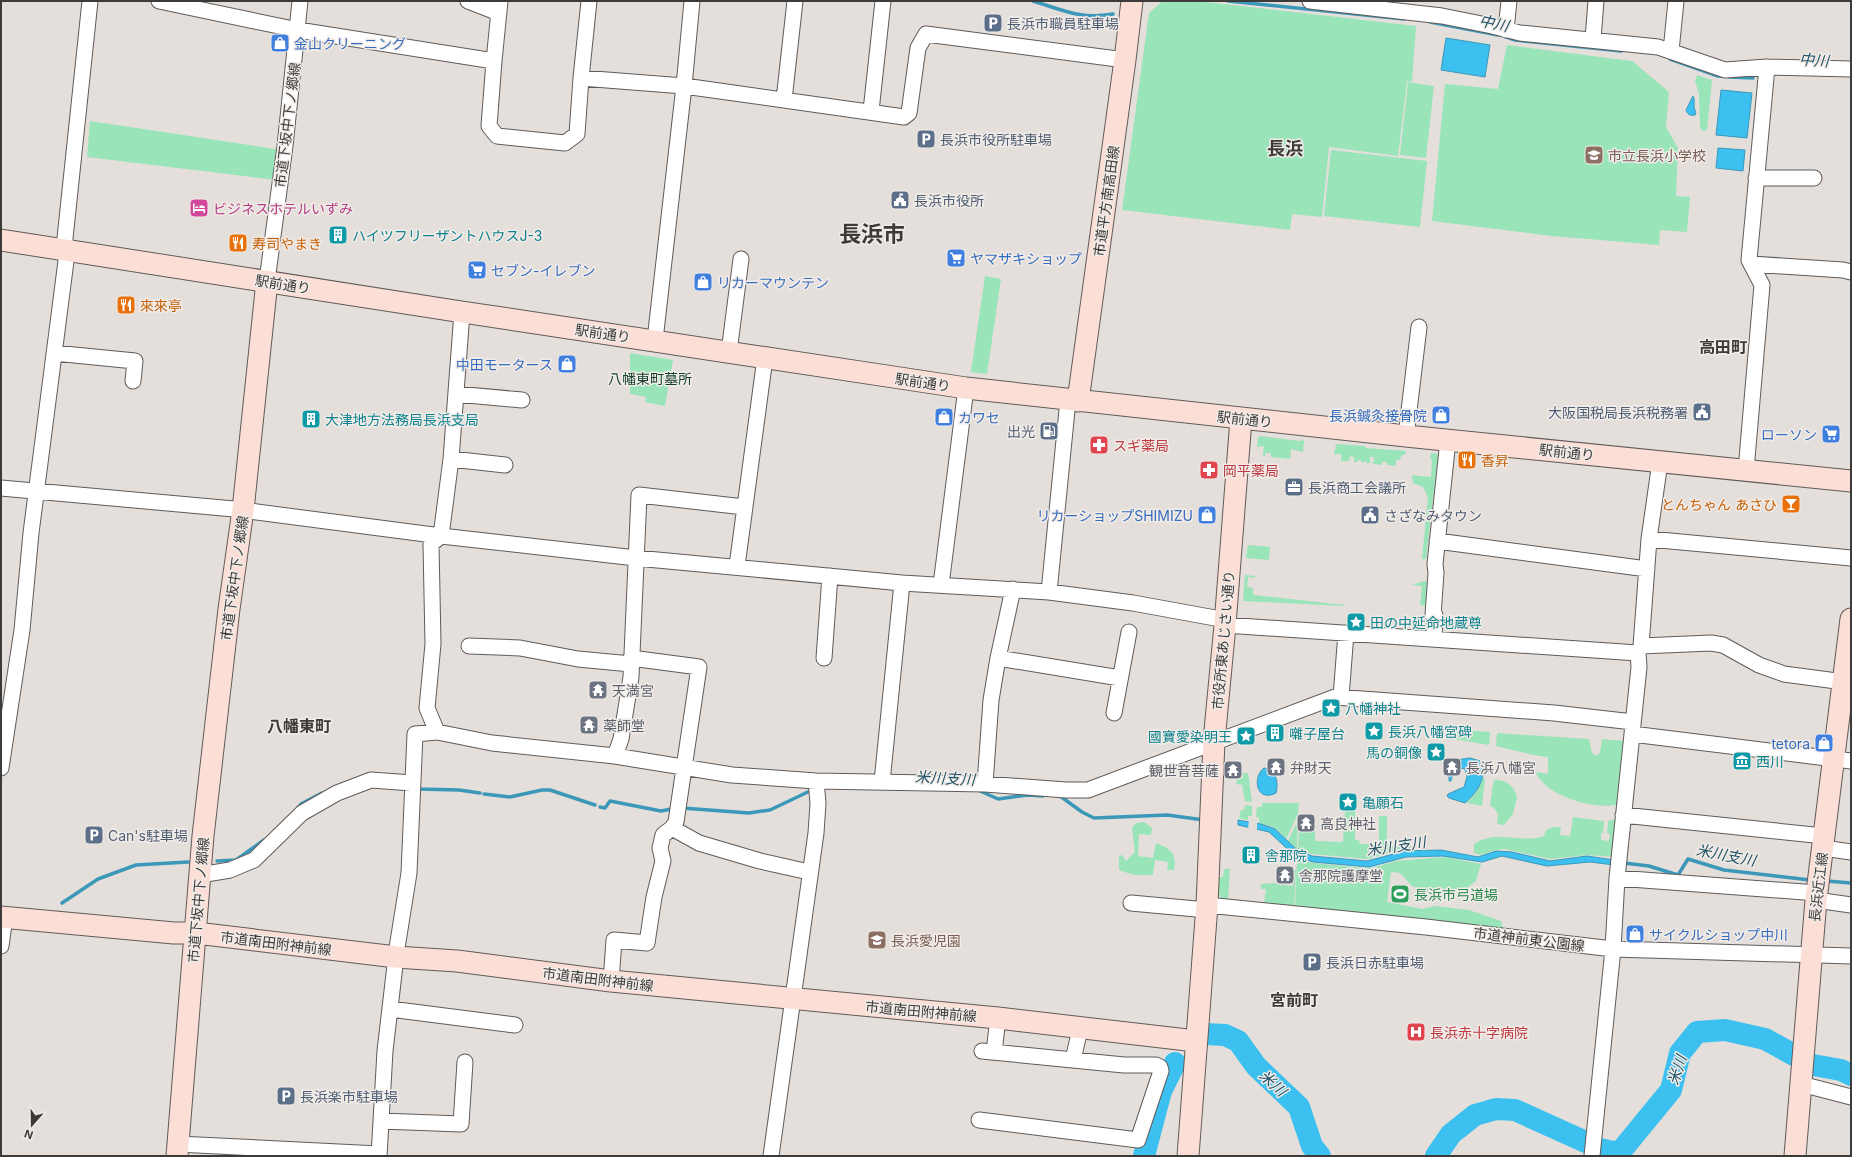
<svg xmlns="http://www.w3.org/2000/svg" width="1852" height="1157" viewBox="0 0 1852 1157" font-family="Inter,'Noto Sans JP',sans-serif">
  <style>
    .green { fill: #9ae4b9 }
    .water { fill: #3cc0f0; stroke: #3c98b9 }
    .pier { fill: #e4dfdb }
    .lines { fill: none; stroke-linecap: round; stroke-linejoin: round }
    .stream { stroke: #3c98b9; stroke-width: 3.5 }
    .river { stroke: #3cc0f0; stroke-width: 22 }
    .street-casing { stroke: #605b58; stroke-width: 17 }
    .secondary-casing { stroke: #605b58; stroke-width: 23 }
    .street { stroke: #fff; stroke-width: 15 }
    .secondary { stroke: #fbded6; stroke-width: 21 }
    .labels { text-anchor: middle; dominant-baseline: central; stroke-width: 3; stroke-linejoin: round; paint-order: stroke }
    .service-label { font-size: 14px; fill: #4e5e75; stroke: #f2ece8; text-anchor: start }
    .shop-label { font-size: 14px; fill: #366cbe; stroke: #f2ece8; text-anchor: start }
    .street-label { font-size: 14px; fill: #3d3b3a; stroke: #f2ece8 }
    .education-label { font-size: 14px; fill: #785e54; stroke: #f2ece8; text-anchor: start }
    .hotel-label { font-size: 14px; fill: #b23c85; stroke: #f2ece8; text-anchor: start }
    .culture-label { font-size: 14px; fill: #0d838f; stroke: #f2ece8; text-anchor: start }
    .food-label { font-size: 14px; fill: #c56008; stroke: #f2ece8; text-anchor: start }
    .park-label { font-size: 14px; fill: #103e28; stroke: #f2ece8 }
    .health-label { font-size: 14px; fill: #be3a42; stroke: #f2ece8; text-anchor: start }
    .worship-label { font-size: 14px; fill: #5b616d; stroke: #f2ece8; text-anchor: start }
    .leisure-label { font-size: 14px; fill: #27864d; stroke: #f2ece8; text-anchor: start }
    .water-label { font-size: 15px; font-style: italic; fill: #205468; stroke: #f2ece8 }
    .quarter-label { font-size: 16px; font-weight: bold; fill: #3d3b3a; stroke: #f2ece8 }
    .district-label { font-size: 18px; font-weight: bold; fill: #3d3b3a; stroke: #f2ece8 }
    .town-label { font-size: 22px; font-weight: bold; fill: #3d3b3a; stroke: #f2ece8 }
  </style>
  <rect width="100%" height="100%" fill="#e4dfdb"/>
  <path class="green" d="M1163 1H1197L1416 26 1412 82 1407 81 1398 156 1329 147 1322 217 1292 214 1290 230 1122 210 1149 13Z
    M1507 45 1632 61 1669 92 1666 127 1678 148 1676 196 1690 197 1687 232 1660 230 1659 245 1552 236 1432 221 1445 84 1498 89Z
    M1697 75 1712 80 1707 130 1703 131 1700 128 1699 94 1695 81Z
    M1408 82 1434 86 1426 158 1400 155Z
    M90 121 282 150 276 180 87 157Z
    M1331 150 1427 161 1420 227 1324 216Z
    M985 276 1001 279 987 374 971 372Z
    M630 353 673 360 665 406 645 402 646 397 630 394Z
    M1261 436 1299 441 1304 440 1303 452 1291 449 1290 459 1271 457V453H1266L1265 456H1263L1264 446 1257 447 1258 437Z
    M1336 444 1365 446 1366 448 1406 451V454L1401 456 1400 460H1396V466L1387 465V462H1382L1381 465 1373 464 1374 457H1370V463H1366V461L1361 463V460H1358V462H1354V457L1350 456 1349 461H1341V454H1336L1334 455Z
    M1431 453 1438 454 1426 559H1422L1428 497 1423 487 1413 483 1412 475 1431 477 1432 459H1430Z
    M1248 545 1270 547 1269 560 1246 558Z
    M1245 575 1255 576V578L1248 577 1247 587 1253 588V595L1345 605 1344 606 1243 601Z
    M1424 581 1431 582 1429 606 1420 605 1422 586 1412 585Z
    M1455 730 1490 732 1489 745 1454 739Z
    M1497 733 1589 739 1592 753 1597 756 1600 752 1602 739 1626 741 1619 804C1597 811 1544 796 1536 772L1548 774V757L1533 755 1496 746Z
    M1242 773H1248L1252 802 1245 801 1242 785 1236 784 1237 780 1243 778Z
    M1483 778 1485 779 1482 806 1467 803 1475 794Z
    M1495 780C1507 780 1514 786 1517 797L1513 814 1504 825 1497 824 1498 814 1494 808 1490 806 1493 783Z
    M1262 803H1299L1298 814 1286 839 1275 828 1259 823V817H1256L1257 807H1262Z
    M1245 805 1252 806V816H1248V820L1239 818 1241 810H1244Z
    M1345 811H1355V840H1359L1360 844H1379V816H1387V843C1393 847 1405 846 1412 847L1411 850 1392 852 1368 859 1312 854 1298 849 1299 831H1315V841L1343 842Z
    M1573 817 1604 821 1603 833H1601V840L1609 841 1610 834 1607 833 1608 821 1618 819 1614 857 1587 855 1550 859 1505 849 1496 850 1480 855 1474 853V844C1496 829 1520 844 1544 836 1546 827 1552 827 1561 827L1560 835 1570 836Z
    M1298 820 1297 849 1288 841Z
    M1144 822 1152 828 1151 835 1139 834 1138 856 1153 858 1156 843C1171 849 1177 853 1174 870H1167L1168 862 1155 860 1153 875H1134L1119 870V856L1122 855 1126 861 1135 852 1132 828 1136 823Z
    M1445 857 1481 864 1476 881 1463 891 1433 894 1412 886 1400 873 1391 872 1387 902 1422 909 1434 906 1469 910 1501 921 1504 932 1295 907 1297 858 1313 863 1363 868H1372L1396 861Z
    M1224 869H1230L1228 900 1222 899 1219 894 1215 893 1216 877H1223Z
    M1294 870H1296L1294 907 1264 903 1266 889H1262L1260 884 1275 883 1276 884 1293 886Z"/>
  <path class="water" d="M1446 38 1490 45 1485 77 1441 70Z
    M1721 90 1752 93 1747 138 1716 135Z
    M1693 96C1696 101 1692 106 1696 112L1695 115C1690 116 1687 114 1686 110Z
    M1718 148 1745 150 1743 171 1716 168Z
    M1470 758 1480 761C1489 775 1477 793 1465 803L1449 798 1447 796 1448 794 1464 787 1467 777 1465 769 1460 768 1454 769 1451 781H1449V770L1451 762 1456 760Z
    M1264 768C1276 769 1279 782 1276 793 1256 803 1252 777 1264 768Z
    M1238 820 1261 824 1275 829 1295 848 1312 856 1367 861 1405 851 1441 850 1478 857 1496 851 1512 852 1550 861 1587 856 1614 860V865L1590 862 1547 866 1502 856 1482 862 1443 856 1406 857 1369 867 1313 862 1294 855 1269 832 1238 825Z"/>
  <path class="pier" d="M1249 820 1257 821V831L1248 829Z"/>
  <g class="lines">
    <path class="stream" d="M1033 1C1063 10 1081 20 1113 14
      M1228 1 1404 19
      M1430 22 1498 35
      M1504 36 1515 40 1621 51
      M1670 59 1718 76H1723
      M1729 77 1753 78
      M417 788 418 789 459 790 480 793
      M978 790 998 799 1028 795 1043 796
      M484 794 510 797 542 790H550L595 805
      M1057 796H1060L1082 812 1094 818 1167 815 1204 820
      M600 807 605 808 610 801 661 811 671 809
      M682 808 749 813 770 810 812 790
      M297 809 301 804 322 793
      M217 861 236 860 264 840
      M1624 863 1649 866 1678 875 1688 859 1724 870 1810 880
      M1827 881 1851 883
      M62 903 98 879 136 865 188 862"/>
    <path class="river" d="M1205 1034 1225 1035 1238 1041 1256 1066 1299 1107 1312 1146 1320 1156
      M1813 1065 1841 1070 1851 1075
      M1600 1149 1612 1152 1621 1151 1671 1090 1680 1053 1697 1032 1725 1030 1765 1039 1794 1055
      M1144 1156 1161 1091 1175 1063
      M1436 1156 1451 1134 1475 1115 1496 1109 1515 1110 1588 1143"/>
    <g class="street-casing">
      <path id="street" d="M159 1 298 30 494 61 489 126 497 136 565 143 577 134 581 78 684 86 692 1
        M468 1 499 13
        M1310 1 1442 16 1492 26 1520 33 1658 47 1725 70 1767 67 1851 69
        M1506 30 1509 1
        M1593 39 1596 1
        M1671 51 1676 1
        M494 61 500 1
        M581 78 589 1
        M784 100 795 1
        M871 111 883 1
        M1756 178H1814
        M1751 264 1749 260 1767 67
        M267 281 285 146 300 1
        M462 312 451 459 441 536 636 558 902 583 1049 592 1133 603 1226 620
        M655 340 684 86 904 117 909 113 918 48 926 34 1125 60
        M729 352 741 259
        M54 353 135 361 133 381
        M456 394 522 400
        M1406 436 1419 327
        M451 459 505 465
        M1746 470 1762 285 1751 264 1843 270 1851 272
        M1 488 234 509 441 536
        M441 536 431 544 433 644 427 708 437 732 492 743 615 756 732 775 816 781 985 784 1066 790H1088L1335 697 1554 713 1633 722
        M1649 539 1851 558
        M1437 541 1647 569
        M737 566 765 358
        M941 585 966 388
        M1013 589 998 658 1120 678
        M1049 592 1068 400
        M1225 625 1638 653
        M1434 638 1435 615H1433L1436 573 1435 564 1448 440
        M469 646 520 648 578 659 631 664
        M1641 646 1711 643 1723 645 1759 665 1784 674 1844 682
        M824 658 830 576
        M1341 697 1346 633
        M1114 713 1129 632
        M1632 734 1851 761
        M615 756 621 739 631 677 639 495 744 507
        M1 768 22 630 31 533 66 261 65 238 90 1
        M882 782 902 583
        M985 784 991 700 998 658
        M1623 815 1824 836
        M672 828 699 843 760 861 809 872
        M1823 848 1851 852
        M200 875 230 870 254 860 302 813 337 793 371 780 412 783
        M1617 878 1817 893
        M1816 900 1851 905
        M1131 903 1207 910
        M1207 905 1426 927 1613 949 1851 956
        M1 946 5 917
        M611 981 614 940 647 943 654 897 663 861 660 848 663 835 672 828 676 822 699 667 631 658
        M390 1009 515 1025
        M994 1052 998 1018
        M1073 1060 1080 1029
        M1801 1084 1851 1097
        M979 1120 1138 1140 1161 1071 1160 1067 1156 1065H1124L982 1051
        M381 1121 461 1124 465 1062
        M178 1144 379 1154
        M379 1156 385 1051 397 948 409 873 415 734 437 732
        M771 1156 816 833 818 803 816 781
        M1592 1156 1613 949 1617 878 1639 667 1638 653 1641 646 1649 539 1660 462"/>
    </g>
    <g class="secondary-casing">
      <path id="secondary" d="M1 240 462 312 966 388 1406 436 1851 481
        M1078 401 1125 60 1132 1
        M1 917 174 933H196L396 957 457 961 611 981 998 1018 1196 1041
        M177 1156 203 836 229 609 243 510 267 281
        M1188 1156 1207 905 1214 741 1225 625 1241 419
        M1795 1156 1816 900 1851 619"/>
    </g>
    <use href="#street" class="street"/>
    <use href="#secondary" class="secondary"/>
  </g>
  <defs>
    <g id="parking-square" transform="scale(1)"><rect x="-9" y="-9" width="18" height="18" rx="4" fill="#5c6f8a" stroke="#f2ece8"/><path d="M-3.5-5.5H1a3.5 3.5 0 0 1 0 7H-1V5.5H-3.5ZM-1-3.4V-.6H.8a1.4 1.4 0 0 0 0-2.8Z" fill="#fff"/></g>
    <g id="shop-square" transform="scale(1)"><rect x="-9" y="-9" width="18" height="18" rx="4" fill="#3f7fe0" stroke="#f2ece8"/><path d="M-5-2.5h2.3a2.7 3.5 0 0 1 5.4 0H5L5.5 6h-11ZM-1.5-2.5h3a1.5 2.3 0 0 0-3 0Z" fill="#fff"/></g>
    <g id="school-square" transform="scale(1)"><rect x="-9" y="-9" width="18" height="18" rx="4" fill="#8d6e63" stroke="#f2ece8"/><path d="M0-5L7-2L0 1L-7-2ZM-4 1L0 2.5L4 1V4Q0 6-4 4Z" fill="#fff"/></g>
    <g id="civic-square" transform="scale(1)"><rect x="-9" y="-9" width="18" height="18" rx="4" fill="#5c6f8a" stroke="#f2ece8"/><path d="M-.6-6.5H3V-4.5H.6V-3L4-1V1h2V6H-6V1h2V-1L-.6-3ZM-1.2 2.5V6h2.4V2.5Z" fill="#fff"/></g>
    <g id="hotel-square" transform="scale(1)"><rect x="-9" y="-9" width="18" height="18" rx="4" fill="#d1479c" stroke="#f2ece8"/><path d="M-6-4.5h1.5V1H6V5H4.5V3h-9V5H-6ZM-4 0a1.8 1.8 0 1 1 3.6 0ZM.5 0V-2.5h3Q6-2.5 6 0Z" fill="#fff"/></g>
    <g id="building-square" transform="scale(1)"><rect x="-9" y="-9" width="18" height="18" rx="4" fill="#0f9aa8" stroke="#f2ece8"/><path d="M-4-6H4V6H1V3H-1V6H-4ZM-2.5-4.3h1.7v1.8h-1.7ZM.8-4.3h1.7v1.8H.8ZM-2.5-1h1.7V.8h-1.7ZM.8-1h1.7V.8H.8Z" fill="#fff"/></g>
    <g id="restaurant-square" transform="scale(1)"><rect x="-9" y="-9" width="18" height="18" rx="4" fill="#e8710a" stroke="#f2ece8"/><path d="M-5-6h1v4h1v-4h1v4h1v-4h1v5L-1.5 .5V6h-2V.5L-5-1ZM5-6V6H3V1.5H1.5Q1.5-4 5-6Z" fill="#fff"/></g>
    <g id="supermarket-square" transform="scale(1)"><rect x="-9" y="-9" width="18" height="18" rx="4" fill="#3f7fe0" stroke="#f2ece8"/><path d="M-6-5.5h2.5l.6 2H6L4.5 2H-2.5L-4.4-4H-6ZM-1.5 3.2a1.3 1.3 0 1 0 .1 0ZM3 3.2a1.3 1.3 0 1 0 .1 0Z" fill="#fff"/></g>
    <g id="fuel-square" transform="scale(1)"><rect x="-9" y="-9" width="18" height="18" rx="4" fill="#5c6f8a" stroke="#f2ece8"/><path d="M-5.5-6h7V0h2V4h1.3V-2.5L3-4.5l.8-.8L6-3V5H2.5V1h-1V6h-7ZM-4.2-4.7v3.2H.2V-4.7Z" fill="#fff"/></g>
    <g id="pharmacy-square" transform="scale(1)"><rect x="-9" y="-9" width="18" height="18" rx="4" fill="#e0444e" stroke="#f2ece8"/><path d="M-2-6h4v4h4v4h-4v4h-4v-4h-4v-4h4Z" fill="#fff"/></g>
    <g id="office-square" transform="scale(1)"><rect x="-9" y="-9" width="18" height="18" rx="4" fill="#5c6f8a" stroke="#f2ece8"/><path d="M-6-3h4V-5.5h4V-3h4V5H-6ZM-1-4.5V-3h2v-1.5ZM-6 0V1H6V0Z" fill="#fff"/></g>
    <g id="bar-square" transform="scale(1)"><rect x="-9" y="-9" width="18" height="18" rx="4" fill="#e8710a" stroke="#f2ece8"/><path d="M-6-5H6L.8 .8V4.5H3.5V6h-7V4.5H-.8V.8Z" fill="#fff"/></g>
    <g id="sight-square" transform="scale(1)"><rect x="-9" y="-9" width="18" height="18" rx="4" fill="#0f9aa8" stroke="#f2ece8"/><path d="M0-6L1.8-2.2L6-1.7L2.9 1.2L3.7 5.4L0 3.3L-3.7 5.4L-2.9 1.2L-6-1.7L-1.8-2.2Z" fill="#fff"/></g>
    <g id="temple-square" transform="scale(1)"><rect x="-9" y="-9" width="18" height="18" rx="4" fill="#6b7280" stroke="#f2ece8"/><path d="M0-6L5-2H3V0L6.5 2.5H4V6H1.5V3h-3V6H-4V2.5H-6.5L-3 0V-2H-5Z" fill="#fff"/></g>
    <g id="museum-square" transform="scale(1)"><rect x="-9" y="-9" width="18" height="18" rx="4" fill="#0f9aa8" stroke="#f2ece8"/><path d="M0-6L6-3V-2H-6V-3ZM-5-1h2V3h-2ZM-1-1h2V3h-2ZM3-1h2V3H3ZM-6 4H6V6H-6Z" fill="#fff"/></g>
    <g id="stadium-square" transform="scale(1)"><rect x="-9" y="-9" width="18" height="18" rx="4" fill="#2e9e5b" stroke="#f2ece8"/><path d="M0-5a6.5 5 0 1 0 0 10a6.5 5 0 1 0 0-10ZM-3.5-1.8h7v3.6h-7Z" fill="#fff"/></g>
    <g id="hospital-square" transform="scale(1)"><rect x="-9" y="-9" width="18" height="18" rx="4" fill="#e0444e" stroke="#f2ece8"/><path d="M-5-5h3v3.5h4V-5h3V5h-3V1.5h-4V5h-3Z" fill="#fff"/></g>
  </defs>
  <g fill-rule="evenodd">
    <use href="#parking-square" x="993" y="23"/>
    <use href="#shop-square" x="280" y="43"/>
    <use href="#parking-square" x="926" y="139"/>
    <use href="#school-square" x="1594" y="155"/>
    <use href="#civic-square" x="900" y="200"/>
    <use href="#hotel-square" x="199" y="208"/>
    <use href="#building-square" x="338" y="235"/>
    <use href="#restaurant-square" x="238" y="243"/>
    <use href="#supermarket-square" x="956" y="258"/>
    <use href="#supermarket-square" x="477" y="270"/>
    <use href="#shop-square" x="703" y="282"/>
    <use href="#restaurant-square" x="126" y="305"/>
    <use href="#shop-square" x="567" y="364"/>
    <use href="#civic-square" x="1702" y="412"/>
    <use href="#shop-square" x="1441" y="415"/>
    <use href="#shop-square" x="944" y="417"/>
    <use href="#building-square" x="311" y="419"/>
    <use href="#fuel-square" x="1049" y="431"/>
    <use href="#supermarket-square" x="1831" y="434"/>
    <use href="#pharmacy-square" x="1099" y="445"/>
    <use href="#restaurant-square" x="1467" y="460"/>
    <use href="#pharmacy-square" x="1209" y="470"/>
    <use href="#office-square" x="1294" y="487"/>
    <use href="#bar-square" x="1791" y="504"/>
    <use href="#shop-square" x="1207" y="515"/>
    <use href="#civic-square" x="1370" y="515"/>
    <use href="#sight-square" x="1356" y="622"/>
    <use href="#temple-square" x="598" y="690"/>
    <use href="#sight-square" x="1331" y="708"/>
    <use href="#temple-square" x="589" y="725"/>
    <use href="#sight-square" x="1374" y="731"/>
    <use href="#building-square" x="1275" y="733"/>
    <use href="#sight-square" x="1246" y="736"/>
    <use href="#shop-square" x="1824" y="743"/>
    <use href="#sight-square" x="1436" y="752"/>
    <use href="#museum-square" x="1742" y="761"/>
    <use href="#temple-square" x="1276" y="767"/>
    <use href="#temple-square" x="1452" y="767"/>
    <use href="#temple-square" x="1233" y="770"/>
    <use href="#sight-square" x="1348" y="802"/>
    <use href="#temple-square" x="1306" y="823"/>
    <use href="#parking-square" x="94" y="835"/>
    <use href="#building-square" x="1251" y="855"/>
    <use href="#temple-square" x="1285" y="875"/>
    <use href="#stadium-square" x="1400" y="894"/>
    <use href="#shop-square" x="1635" y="934"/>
    <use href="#school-square" x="877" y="940"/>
    <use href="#parking-square" x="1312" y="962"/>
    <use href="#hospital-square" x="1416" y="1032"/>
    <use href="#parking-square" x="286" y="1096"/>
  </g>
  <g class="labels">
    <g class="service-label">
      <text x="1007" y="23">長浜市職員駐車場</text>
      <text x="940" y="139">長浜市役所駐車場</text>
      <text x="914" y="200">長浜市役所</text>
      <text x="1688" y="412" text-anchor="end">大阪国税局長浜税務署</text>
      <text x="1035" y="431" text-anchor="end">出光</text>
      <text x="1308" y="487">長浜商工会議所</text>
      <text x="1384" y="515">さざなみタウン</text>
      <text x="108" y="835">Can's駐車場</text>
      <text x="1326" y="962">長浜日赤駐車場</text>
      <text x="300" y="1096">長浜楽市駐車場</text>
    </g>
    <g class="shop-label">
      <text x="294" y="43">金山クリーニング</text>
      <text x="970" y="258">ヤマザキショップ</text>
      <text x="491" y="270">セブン-イレブン</text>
      <text x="717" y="282">リカーマウンテン</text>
      <text x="553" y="364" text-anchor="end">中田モータース</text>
      <text x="1427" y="415" text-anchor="end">長浜鍼灸接骨院</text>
      <text x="958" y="417">カワセ</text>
      <text x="1817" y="434" text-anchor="end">ローソン</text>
      <text x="1193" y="515" text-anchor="end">リカーショップSHIMIZU</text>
      <text x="1810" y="743" text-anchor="end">tetora</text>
      <text x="1649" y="934">サイクルショップ中川</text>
    </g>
    <g class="street-label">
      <text transform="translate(287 125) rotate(-83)">市道下坂中下ノ郷線</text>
      <text transform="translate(1106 201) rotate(-82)">市道平方南高田線</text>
      <text transform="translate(283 284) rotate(9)">駅前通り</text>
      <text transform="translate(603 333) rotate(8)">駅前通り</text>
      <text transform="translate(923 382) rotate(8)">駅前通り</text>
      <text transform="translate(1245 419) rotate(6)">駅前通り</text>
      <text transform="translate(1567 452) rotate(6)">駅前通り</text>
      <text transform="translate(234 578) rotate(-82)">市道下坂中下ノ郷線</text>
      <text transform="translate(1223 640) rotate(-85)">市役所東あじさい通り</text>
      <text transform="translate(1818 887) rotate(-83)">長浜近江線</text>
      <text transform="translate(198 900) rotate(-85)">市道下坂中下ノ郷線</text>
      <text transform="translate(1529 939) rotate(7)">市道神前東公園線</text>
      <text transform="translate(276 943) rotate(7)">市道南田附神前線</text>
      <text transform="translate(598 979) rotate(7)">市道南田附神前線</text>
      <text transform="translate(921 1011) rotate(5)">市道南田附神前線</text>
    </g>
    <g class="education-label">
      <text x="1608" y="155">市立長浜小学校</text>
      <text x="891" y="940">長浜愛児園</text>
    </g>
    <g class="hotel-label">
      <text x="213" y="208">ビジネスホテルいずみ</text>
    </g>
    <g class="culture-label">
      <text x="352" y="235">ハイツフリーザントハウスJ-3</text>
      <text x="325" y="419">大津地方法務局長浜支局</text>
      <text x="1370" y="622">田の中延命地蔵尊</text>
      <text x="1345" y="708">八幡神社</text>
      <text x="1388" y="731">長浜八幡宮碑</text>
      <text x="1289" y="733">囃子屋台</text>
      <text x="1232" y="736" text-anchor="end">國寶愛染明王</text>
      <text x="1422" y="752" text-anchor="end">馬の銅像</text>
      <text x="1756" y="761">西川</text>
      <text x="1362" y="802">亀願石</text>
      <text x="1265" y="855">舎那院</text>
    </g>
    <g class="food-label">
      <text x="252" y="243">寿司やまき</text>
      <text x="140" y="305">來來亭</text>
      <text x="1481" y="460">香昇</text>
      <text x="1777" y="504" text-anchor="end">とんちゃん あさひ</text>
    </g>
    <g class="park-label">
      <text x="650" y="378">八幡東町墓所</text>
    </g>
    <g class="health-label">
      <text x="1113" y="445">スギ薬局</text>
      <text x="1223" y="470">岡平薬局</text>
      <text x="1430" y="1032">長浜赤十字病院</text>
    </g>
    <g class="worship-label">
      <text x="612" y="690">天満宮</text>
      <text x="603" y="725">薬師堂</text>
      <text x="1290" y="767">弁財天</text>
      <text x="1466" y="767">長浜八幡宮</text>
      <text x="1219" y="770" text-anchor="end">観世音菩薩</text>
      <text x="1320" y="823">高良神社</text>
      <text x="1299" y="875">舎那院護摩堂</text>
    </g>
    <g class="leisure-label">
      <text x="1414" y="894">長浜市弓道場</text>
    </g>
    <g class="water-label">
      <text transform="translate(1494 23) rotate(12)">中川</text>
      <text transform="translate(1814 60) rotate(4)">中川</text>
      <text transform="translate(945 778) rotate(3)">米川支川</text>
      <text transform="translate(1396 846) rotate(-8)">米川支川</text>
      <text transform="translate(1726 855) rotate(11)">米川支川</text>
      <text transform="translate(1677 1070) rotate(-72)">米川</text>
      <text transform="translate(1273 1083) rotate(43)">米川</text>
    </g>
    <g class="quarter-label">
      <text x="1723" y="347">高田町</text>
      <text x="299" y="726">八幡東町</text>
      <text x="1294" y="1000">宮前町</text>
    </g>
    <g class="district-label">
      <text x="1285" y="148">長浜</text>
    </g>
    <g class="town-label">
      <text x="872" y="234">長浜市</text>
    </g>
  </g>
  <rect width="1852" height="1157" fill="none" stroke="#3d3b3a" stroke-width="4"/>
  <g transform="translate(32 1125) rotate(200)" stroke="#f2ece8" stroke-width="3" paint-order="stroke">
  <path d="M0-3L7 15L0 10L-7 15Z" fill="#3d3b3a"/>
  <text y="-6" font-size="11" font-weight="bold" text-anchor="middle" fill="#3d3b3a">N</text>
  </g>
</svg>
